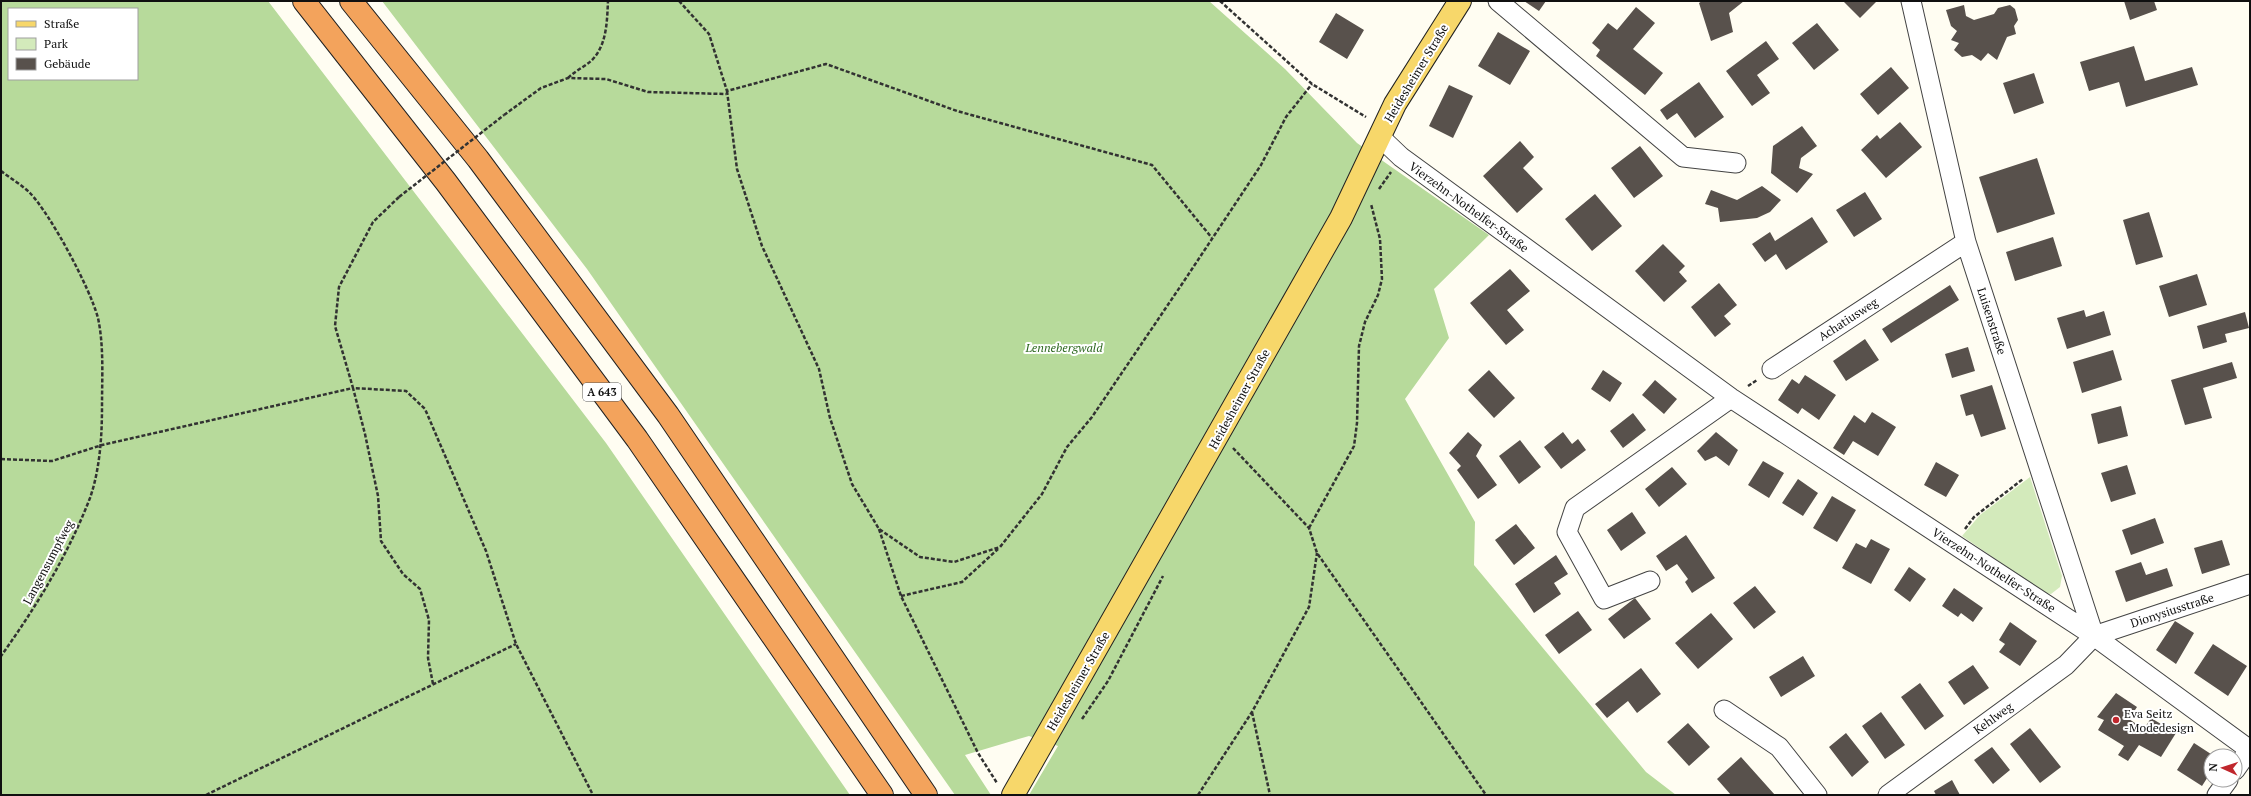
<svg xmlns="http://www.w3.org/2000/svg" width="2251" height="796" viewBox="0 0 2251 796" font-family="'PT Serif',serif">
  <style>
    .green { fill: #d3eabb }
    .forest { fill: #b7da9b; fill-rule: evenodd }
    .building { fill: #58514c }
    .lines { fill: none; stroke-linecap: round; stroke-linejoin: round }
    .minor-casing { stroke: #434343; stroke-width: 21 }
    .major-casing { stroke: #212121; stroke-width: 24 }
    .highway-casing { stroke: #212121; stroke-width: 24 }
    .path { stroke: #323232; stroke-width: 2.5; stroke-dasharray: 4 2; stroke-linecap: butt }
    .minor { stroke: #fff; stroke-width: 19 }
    .major { stroke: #f7d76a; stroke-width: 22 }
    .highway { stroke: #f3a35c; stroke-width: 22 }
    .path-bridge { stroke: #323232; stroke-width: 2.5; stroke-dasharray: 4 2; stroke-linecap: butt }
    .poi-dot { fill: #c0272d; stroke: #fff; stroke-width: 1.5 }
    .labels { text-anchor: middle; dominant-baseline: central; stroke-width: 4; stroke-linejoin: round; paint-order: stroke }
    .shield { fill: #fff; stroke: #585858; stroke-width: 1 }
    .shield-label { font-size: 11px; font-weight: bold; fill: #101010 }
    .street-label { font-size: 12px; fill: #101010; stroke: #fff }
    .park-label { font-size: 12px; font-style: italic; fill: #2d681f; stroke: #fff }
    .poi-label { font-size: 12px; fill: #101010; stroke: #fff; text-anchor: start }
  </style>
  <rect width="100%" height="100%" fill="#fffdf2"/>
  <path class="green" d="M2030 477 2062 576 2060 587 2051 594 2045 593 1962 536 1980 515Z"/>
  <path class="forest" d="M1 1H268L606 443 850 795H1ZM9 9H137V79H9Z
    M382 1H1209L1285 69 1357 143 1489 235 1434 289 1449 338 1405 399 1475 522 1474 565 1646 772 1676 795H1029L1058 746 1029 736 965 755 991 795H955L587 269Z"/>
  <path class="building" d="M1524 1H1546L1539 11Z
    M1702 1H1744L1729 13 1733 32 1711 41 1699 3Z
    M1843 1H1877L1860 18Z
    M2124 1H2154L2157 10 2130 20Z
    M1964 5 1966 16 1974 20 1994 14 1998 8 2010 5 2015 9 2018 20 2014 26 2016 34 2007 37 1997 60 1988 53 1981 61 1972 55 1962 57 1954 50 1959 43 1951 40 1957 31 1951 26 1946 10Z
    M1636 7 1655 23 1633 49 1663 73 1645 95 1596 56 1600 50 1592 43 1608 23 1617 30Z
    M1336 13 1364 30 1347 59 1319 42Z
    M1817 23 1839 50 1814 70 1792 43Z
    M1498 32 1530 51 1510 85 1478 66Z
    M1766 41 1779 59 1757 75 1770 93 1752 106 1726 71Z
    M2134 46 2145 81 2192 67 2198 85 2126 107 2119 82 2089 91 2080 62Z
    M1891 67 1909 88 1878 115 1860 94Z
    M2034 73 2044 103 2014 114 2003 83Z
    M1699 82 1724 117 1695 138 1677 113 1667 120 1660 110Z
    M1449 85 1473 96 1453 138 1429 126Z
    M1900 122 1922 147 1886 178 1861 150 1877 135 1880 139Z
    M1802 126 1817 146 1801 158 1799 168 1813 174 1797 193 1771 173 1773 146Z
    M1520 141 1534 157 1523 168 1543 189 1517 213 1483 176Z
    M1640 146 1663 176 1634 198 1611 168Z
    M2037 158 2055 214 1997 233 1979 177Z
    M1762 186 1781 200 1770 212 1757 218 1720 222 1718 208 1705 204 1711 190 1737 200Z
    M1865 192 1882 219 1854 237 1836 210Z
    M1595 194 1622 226 1592 251 1565 219Z
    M2149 212 2163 257 2136 265 2123 220Z
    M1812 217 1828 242 1786 270 1776 254 1765 262 1752 244 1770 232 1775 241Z
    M2053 237 2062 266 2015 281 2006 252Z
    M1663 244 1685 266 1679 272 1687 281 1664 302 1635 271Z
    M1510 269 1530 291 1507 310 1524 330 1506 345 1470 303Z
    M2197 274 2207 305 2169 317 2159 286Z
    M1719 283 1737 305 1724 316 1731 324 1715 337 1691 307Z
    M1950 285 1959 300 1891 343 1882 329Z
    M2084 310 2086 317 2104 311 2111 335 2067 349 2057 318Z
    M2245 312 2249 328 2225 334 2227 342 2203 349 2197 326Z
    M1865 339 1879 360 1846 381 1833 361Z
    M1968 347 1975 371 1952 378 1945 354Z
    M2113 350 2122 380 2082 393 2073 362Z
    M2232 362 2237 378 2203 388 2212 418 2185 425 2171 380Z
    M1489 370 1515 398 1494 418 1468 390Z
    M1603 370 1622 383 1610 402 1591 389Z
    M1805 375 1836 395 1819 420 1802 408 1798 414 1778 400 1792 379 1799 384Z
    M1655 380 1677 399 1664 414 1642 395Z
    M1992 385 2006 429 1981 437 1973 414 1966 416 1960 395Z
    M2121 406 2128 436 2098 444 2091 414Z
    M1872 412 1896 427 1878 456 1853 441 1844 455 1833 448 1854 415 1865 423Z
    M1633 413 1646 430 1623 448 1610 431Z
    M1468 432 1482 445 1476 456 1497 485 1478 499 1457 470 1461 466 1449 453Z
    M1563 432 1572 444 1578 439 1586 450 1561 469 1544 447Z
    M1716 432 1738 450 1729 466 1716 456 1705 461 1697 451Z
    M1520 440 1541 467 1519 484 1499 456Z
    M1763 461 1784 473 1769 498 1748 485Z
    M1936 462 1959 475 1946 497 1924 485Z
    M2127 465 2136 494 2111 502 2101 473Z
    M1672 467 1687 484 1659 507 1645 489Z
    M1798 479 1818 493 1803 516 1782 503Z
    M1832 496 1856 510 1837 542 1813 528Z
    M1632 512 1646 533 1621 551 1607 530Z
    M2155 518 2164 543 2131 555 2122 530Z
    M1516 524 1535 548 1514 565 1495 540Z
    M1686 535 1715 578 1692 593 1685 582 1688 579 1677 564 1666 571 1656 556Z
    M1871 539 1890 549 1871 584 1842 568 1856 543 1866 548Z
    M2222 540 2230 565 2202 574 2194 548Z
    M1556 555 1568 574 1554 583 1561 594 1534 613 1515 584Z
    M2141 562 2146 575 2167 568 2173 586 2126 602 2115 571Z
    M1909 567 1926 579 1910 602 1894 590Z
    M1755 586 1776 612 1754 629 1733 603Z
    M1954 588 1983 608 1973 622 1961 613 1958 617 1942 606Z
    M1635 598 1651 619 1624 639 1608 619Z
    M1578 611 1592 630 1559 654 1545 635Z
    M1711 613 1733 639 1698 669 1675 643Z
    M2175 621 2194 633 2176 664 2156 650Z
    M2010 622 2037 641 2020 666 1999 652 2005 644 1999 640Z
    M2213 644 2247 666 2228 696 2194 673Z
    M1803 656 1815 676 1781 697 1769 677Z
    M1973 665 1989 688 1964 705 1948 682Z
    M1641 668 1661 694 1637 713 1628 701 1607 718 1595 704Z
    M1920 683 1944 716 1925 730 1901 697Z
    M2116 693 2137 707 2129 719 2144 729 2151 718 2176 733 2161 757 2139 745 2128 761 2118 755 2124 746 2098 730 2104 720 2097 717Z
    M1881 712 1905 745 1885 759 1862 726Z
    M1688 723 1710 747 1689 766 1667 742Z
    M2030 728 2061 767 2040 783 2010 744Z
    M1846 733 1869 762 1852 777 1829 747Z
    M2194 743 2214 756H2211V772L2202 786 2177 770Z
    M1992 747 2010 770 1993 784 1974 760Z
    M1741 757 1775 795H1731L1717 779Z
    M1952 780 1960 795H1936L1934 791Z"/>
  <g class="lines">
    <g class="minor-casing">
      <path id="minor" d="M1498 1 1683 157 1736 163
        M1911 1 1966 242 2094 636
        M1380 137 1401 157 1731 398 2094 636 2250 750
        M1772 369 1966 242
        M1650 581 1604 599 1567 532 1575 508 1731 398
        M1724 710 1779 747 1817 795
        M2235 770 2249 750
        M1888 795 2066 665 2094 636 2250 584
        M2217 795 2228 780"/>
    </g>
    <g class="major-casing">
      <path id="major" d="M1013 795 1341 218 1395 104 1460 1"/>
    </g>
    <g class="highway-casing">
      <path id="highway" d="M304 1 446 182 637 439 882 795
        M351 1 478 159 668 415 926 795"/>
    </g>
    <path class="path" d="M679 1 709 34 727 91 826 64 957 111 1152 165 1212 238
      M1220 1 1312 84 1366 117
      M568 78C575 71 584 67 591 61 607 46 607 21 608 1
      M727 91 737 169 762 246 819 369 830 418 852 484 879 529 920 557 954 562 1000 547 1042 494 1067 447 1092 417 1182 284 1261 165 1286 117 1312 84
      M504 115 541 88 568 78 606 79 648 92 726 94
      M1 171C10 178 22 185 30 193 51 215 90 288 98 318 104 346 102 377 102 406 102 436 100 469 90 498 68 555 36 607 1 656
      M1379 189 1391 172
      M399 197 373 222 339 287 335 326 353 388 406 391 425 409 486 551 516 644 593 795
      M1748 386 1757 380
      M1233 448 1309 528 1317 553 1486 795
      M1 459 52 461 102 445 353 388 365 434 378 496 381 541 403 574 420 589 429 620 428 658 433 684
      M1309 528 1354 446 1357 423 1359 346 1365 322 1378 295 1382 279 1380 239 1371 204
      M879 529 901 596 978 753 997 783
      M1965 529 1974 517 2023 479
      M901 596 962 582 998 549
      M1252 712 1270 795
      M1082 719 1108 681 1163 576
      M206 795 516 644
      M1198 795 1252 712 1309 607 1317 553"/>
    <use href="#minor" class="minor"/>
    <use href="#major" class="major"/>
    <use href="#highway" class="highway"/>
    <path class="path-bridge" d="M399 197 504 115"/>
  </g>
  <circle class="poi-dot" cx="2116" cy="720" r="4"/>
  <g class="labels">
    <rect class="shield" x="583" y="383" width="38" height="18" rx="3"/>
    <g class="shield-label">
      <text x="602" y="392">A 643</text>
    </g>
    <g class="street-label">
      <text transform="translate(1416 73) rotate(-59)">Heidesheimer Straße</text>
      <text transform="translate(1469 207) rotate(36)">Vierzehn-Nothelfer-Straße</text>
      <text transform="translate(1848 319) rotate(-33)">Achatiusweg</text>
      <text transform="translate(1992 321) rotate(72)">Luisenstraße</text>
      <text transform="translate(1239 399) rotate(-61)">Heidesheimer Straße</text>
      <text transform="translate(48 562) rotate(-62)">Langensumpfweg</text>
      <text transform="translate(1994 570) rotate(33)">Vierzehn-Nothelfer-Straße</text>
      <text transform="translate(2172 610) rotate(-18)">Dionysiusstraße</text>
      <text transform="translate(1078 681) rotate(-60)">Heidesheimer Straße</text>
      <text transform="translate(1993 718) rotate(-36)">Kehlweg</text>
    </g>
    <g class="park-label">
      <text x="1064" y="347">Lennebergwald</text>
    </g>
    <g class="poi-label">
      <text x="2124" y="713">Eva Seitz<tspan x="2124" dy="14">-Modedesign</tspan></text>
    </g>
  </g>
  <rect width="2251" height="796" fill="none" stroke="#101010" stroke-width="4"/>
  <rect x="8" y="8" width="130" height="72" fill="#ffffff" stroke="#9f9f9f"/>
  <rect x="16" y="21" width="20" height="6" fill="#f7d76a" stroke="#9f9f9f"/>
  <text x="44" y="28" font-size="12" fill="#101010">Straße</text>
  <rect x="16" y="38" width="20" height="12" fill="#d3eabb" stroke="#9f9f9f"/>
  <text x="44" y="48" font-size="12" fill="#101010">Park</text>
  <rect x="16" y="58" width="20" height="12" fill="#58514c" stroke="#9f9f9f"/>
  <text x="44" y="68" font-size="12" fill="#101010">Gebäude</text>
  <g transform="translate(2223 768) rotate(273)"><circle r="19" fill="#ffffff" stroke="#9f9f9f"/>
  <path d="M0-3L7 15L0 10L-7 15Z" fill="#c0272d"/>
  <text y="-6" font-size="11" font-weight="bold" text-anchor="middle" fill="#101010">N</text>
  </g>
</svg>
